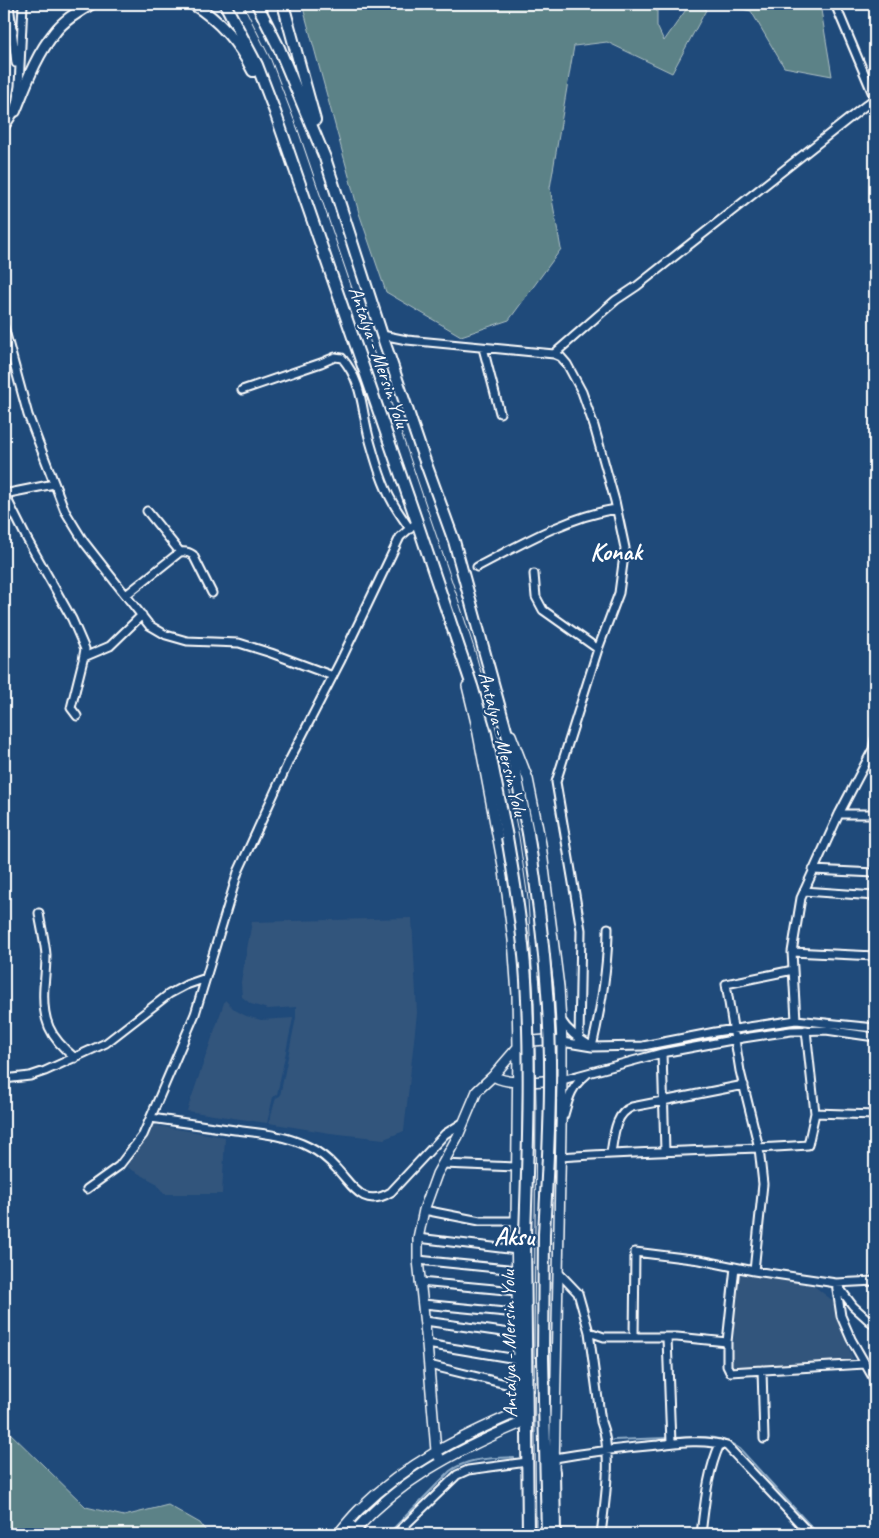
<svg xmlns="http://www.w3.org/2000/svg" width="879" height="1538" viewBox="0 0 879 1538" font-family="Caveat,sans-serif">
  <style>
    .built { fill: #33557c }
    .green { fill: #5c8287; stroke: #aec0c3 }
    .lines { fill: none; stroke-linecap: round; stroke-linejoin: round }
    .stream { stroke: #90adc8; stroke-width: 2 }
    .minor-casing { stroke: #fff; stroke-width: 11 }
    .major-casing { stroke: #fff; stroke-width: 12 }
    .highway-casing { stroke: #fff; stroke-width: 14 }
    .minor { stroke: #1f4a7a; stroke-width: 7 }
    .major { stroke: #1f4a7a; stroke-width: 9 }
    .highway { stroke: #1f4a7a; stroke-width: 10 }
    .tram { stroke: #fff; stroke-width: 1 }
    .highway-bridge-casing { stroke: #fff; stroke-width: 14; stroke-linecap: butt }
    .highway-bridge { stroke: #1f4a7a; stroke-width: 10 }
    .labels { text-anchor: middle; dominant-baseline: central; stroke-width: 4.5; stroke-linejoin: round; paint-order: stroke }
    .street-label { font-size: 20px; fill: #fff; stroke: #1f4a7a }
    .district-label { font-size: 25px; font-weight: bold; fill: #fff; stroke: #1f4a7a }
  </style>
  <rect width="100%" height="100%" fill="#1f4a7a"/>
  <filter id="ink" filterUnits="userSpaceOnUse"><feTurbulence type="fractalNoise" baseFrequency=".02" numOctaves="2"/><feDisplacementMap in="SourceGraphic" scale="10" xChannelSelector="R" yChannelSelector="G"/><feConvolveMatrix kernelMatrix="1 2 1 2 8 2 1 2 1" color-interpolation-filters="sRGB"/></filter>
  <g filter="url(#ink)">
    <path class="built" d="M412 918 417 1013 404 1131 384 1139 330 1133 269 1123 276 1098 280 1096 296 1018V1007L268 1009 251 1004 242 997 241 982 252 922Z
      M225 1000 235 1010 246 1016 261 1020 293 1018 277 1094 273 1097 267 1123 187 1111Z
      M153 1125 225 1137 222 1194H164L156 1183 127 1167Z
      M738 1274 772 1278 814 1286 833 1301 845 1339 854 1361 733 1368 732 1361Z"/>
    <path class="green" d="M302 4H657V26L664 41 690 4H700L706 10 672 73 607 42 574 46 550 188 561 249 509 320 461 336 386 292 359 213Z
      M720 4H820L832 76 784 67 751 11Z
      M4 1427 86 1507 124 1516 168 1505 200 1523 208 1534H4Z"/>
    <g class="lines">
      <path class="stream" d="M673 1438C698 1437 719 1433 740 1449L818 1534
        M613 1440 668 1438
        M388 1534 450 1471C470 1457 490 1459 514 1457"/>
      <g class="minor-casing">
        <path id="minor" d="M9 4 16 63
          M835 4 875 99
          M4 31H13
          M4 128 15 111 19 86 23 4
          M4 327 28 415 65 511 84 542 149 625 166 635 187 641 239 643 271 653 333 676
          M382 335 407 340 554 354 561 357 567 364 582 392 594 426 615 501 625 548 619 593 598 649 556 782 581 930 579 1039
          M483 348 500 413
          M554 354 616 300 637 286 875 98
          M242 390 321 363 335 357 342 358C364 384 361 410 370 441 376 462 382 484 393 503 398 512 404 520 410 529
          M4 494 54 484
          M6 494 8 501 27 539 72 619 85 649 83 660 71 708 77 716
          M147 511 180 552
          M477 567C521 544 567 517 616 509
          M534 574 536 597 543 610 598 649
          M126 595 180 552C185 551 189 552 193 555L212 593
          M84 657 110 646 142 615
          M873 749 875 739
          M839 814H875
          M813 870 875 873
          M804 891 875 896
          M39 913C41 927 45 941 46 955 46 966 45 976 44 987 42 1020 49 1037 75 1058
          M792 952 875 956
          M561 1020C569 1033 580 1039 592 1047 601 1008 608 968 608 928
          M796 1020 792 952 801 898 839 814 873 749H875
          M562 1042 592 1047 643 1046 715 1032 796 1020 875 1028
          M662 1053 665 1151
          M4 1079 30 1076 45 1071 106 1043 169 994 186 985 206 978
          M562 1080 662 1053 743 1038 791 1031 826 1030 875 1037
          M815 1113 875 1115
          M564 1115C569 1097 571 1087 586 1075
          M151 1118C179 1122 207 1126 235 1130 260 1133 286 1135 309 1147 319 1152 328 1159 336 1168 353 1186 363 1209 391 1192L445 1134 464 1122
          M611 1153C614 1137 614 1114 632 1107L744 1085
          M560 1157C643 1151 726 1151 808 1145L815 1113 806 1030
          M443 1164 517 1167
          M87 1189 119 1166 143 1135 195 1014 238 872 289 761 340 662 400 537 417 522
          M424 1210 480 1221H516
          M418 1238 517 1250
          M418 1260 517 1270
          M754 1271 763 1184 759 1148 740 1071 726 984 793 970
          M558 1272 578 1293 589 1332 601 1422C613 1452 605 1502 601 1534
          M420 1282 517 1291
          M836 1283 841 1316 851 1339 875 1381
          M838 1286 853 1306 875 1326
          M423 1304 517 1313
          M425 1321 517 1334
          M589 1332 604 1337H677L727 1342 735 1267
          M634 1337 635 1252 700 1260 754 1271 836 1283 875 1281
          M667 1338 671 1443
          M727 1342V1366L730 1372 865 1364
          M427 1344 517 1359
          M429 1365 518 1387
          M762 1370 764 1439
          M555 1458C590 1452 623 1448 658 1445 680 1442 706 1439 727 1446L810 1534
          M348 1522 362 1534
          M396 1534 457 1475 468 1470 527 1462
          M701 1534C705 1503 707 1473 720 1444"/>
      </g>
      <g class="major-casing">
        <path id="major" d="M511 735 528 779 541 844 559 987 562 1042V1080L554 1471
          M493 1076C511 1086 536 1081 556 1080
          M441 1461 436 1451 427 1344 418 1260V1238L424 1210 437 1174 458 1136 477 1091 493 1076 518 1047 533 1041 545 1040 562 1042
          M338 1534C345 1526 352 1516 361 1508 407 1463 460 1437 518 1412
          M352 1534C398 1481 455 1451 519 1424L516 1221 518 1047 517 995 513 940 504 871 476 723 467 686"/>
      </g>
      <g class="highway-casing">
        <path id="highway" d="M193 4C219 20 239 43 253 71
          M225 4 257 65 275 112 417 522 472 686 486 734 507 837
          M257 4 279 48 325 158 382 335 421 450 454 541 510 745 528 833
          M283 4 315 120
          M15 111C26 84 36 55 55 32 64 20 78 12 91 4
          M544 1234 543 1358 547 1534
          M525 1235 528 1534
          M554 1471 555 1534"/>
      </g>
      <use href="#minor" class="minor"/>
      <use href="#major" class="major"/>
      <use href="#highway" class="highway"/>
      <path class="tram" d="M243 4 271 60 298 130 457 596 475 651 501 747 519 837 528 899 534 1003 536 1106 534 1346 536 1534
        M539 975C545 1027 545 1080 543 1132"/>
      <g class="highway-bridge-casing">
        <path id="highway-bridge" d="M528 833C540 908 549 984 550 1060 551 1118 547 1176 544 1234
          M507 837C515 884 523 932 526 980 531 1066 528 1150 525 1235"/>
      </g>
      <use href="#highway-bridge" class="highway-bridge"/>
    </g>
  </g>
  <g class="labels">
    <g class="street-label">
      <text transform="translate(379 357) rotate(71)">Antalya - Mersin Yolu</text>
      <text transform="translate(503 744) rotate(76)">Antalya - Mersin Yolu</text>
      <text transform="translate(509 1344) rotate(-91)">Antalya - Mersin Yolu</text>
    </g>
    <g class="district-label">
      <text x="616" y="552">Konak</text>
      <text x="514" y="1237">Aksu</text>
    </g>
  </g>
  <rect width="879" height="1538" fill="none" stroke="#1f4a7a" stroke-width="20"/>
  <rect x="10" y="10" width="859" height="1518" fill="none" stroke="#fff" stroke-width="2" filter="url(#ink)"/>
</svg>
